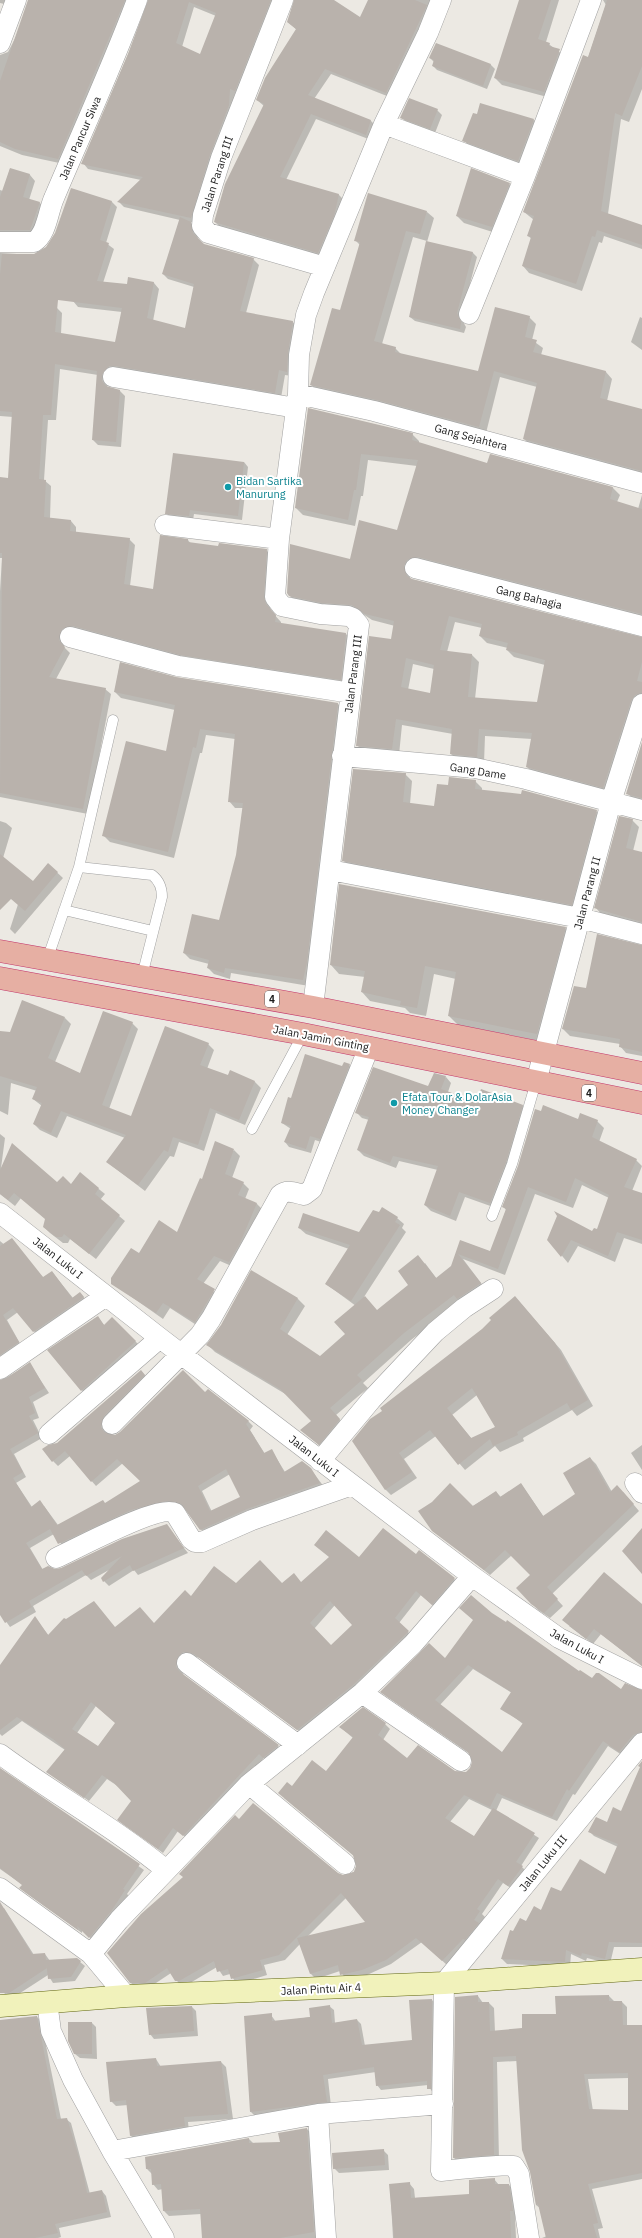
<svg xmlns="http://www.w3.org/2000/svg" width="642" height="2238" viewBox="0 0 642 2238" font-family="'IBM Plex Sans',sans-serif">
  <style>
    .shadow { fill: #0003; fill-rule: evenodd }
    .building { fill: #b9b2ac; fill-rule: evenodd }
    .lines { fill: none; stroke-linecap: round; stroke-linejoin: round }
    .service-casing { stroke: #a0a0a0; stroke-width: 11 }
    .minor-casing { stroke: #a0a0a0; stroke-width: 21 }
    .secondary-casing { stroke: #606610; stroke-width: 23 }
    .trunk-casing { stroke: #c3376c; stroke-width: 23 }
    .service { stroke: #fff; stroke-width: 10 }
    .minor { stroke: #fff; stroke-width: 20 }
    .secondary { stroke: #f1f2bb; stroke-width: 22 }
    .trunk { stroke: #e6afa3; stroke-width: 22 }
    .culture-dot { fill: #0f9aa8; stroke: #fff; stroke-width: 1.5 }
    .labels { text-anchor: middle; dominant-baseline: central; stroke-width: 4; stroke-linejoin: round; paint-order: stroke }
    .shield { fill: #fff; stroke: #606060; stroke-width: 1 }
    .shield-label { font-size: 10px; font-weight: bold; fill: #1c1c1c }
    .street-label { font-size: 11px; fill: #1c1c1c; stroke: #fff }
    .culture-label { font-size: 11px; fill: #0d838f; stroke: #fff; text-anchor: start }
  </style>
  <rect width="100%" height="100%" fill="#ece9e3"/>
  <path class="shadow" d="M0 0H12L9 5 0 3Z
    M35 0H133L64 164 22 155 0 146V55L8 52Z
    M148 0H279L240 96 235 94 234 111 196 223 190 222 196 228 198 239 204 245 253 259 259 265 246 313 293 322 298 328 292 376 285 375 281 398 109 375 107 387 120 391 125 396 121 447 98 445 93 440 98 375 60 369 56 420H48L44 480 51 486 50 519 71 521 76 527V533L129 539 135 545 130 586 154 590 188 540 191 544 219 547 266 550 272 556 269 603 271 611 281 622V624L346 634 351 639 346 685 64 640V647L70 653 56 679 105 689 111 694 88 814 0 797V591L2 558H0V478L9 479 13 417 0 416V300L57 308 62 313 61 334 116 344 122 312 78 307 73 301 0 276V253L34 255 46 248 56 233 72 189 112 202 117 207 106 243 114 249 103 283 128 285 129 278 154 283 159 289 153 321 186 330 194 287 168 279 163 274 180 220 124 207 119 202 141 180 88 169 83 163 149 4ZM194 7 216 16 201 55 182 47Z
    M299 0H332L361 19 369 0H437L392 98 331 74 314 99 371 121 376 126 371 140 316 119 286 180 339 195 344 200 324 258 220 227 215 222 264 106 257 100 297 30 288 22Z
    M520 0H559L546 42 566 57 551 98 502 85 495 78Z
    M603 0H642V89L629 122 621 119 608 214 642 226V249L604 236 602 243 599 242 582 291 529 273 523 266 532 239 528 236 534 220 524 212 588 58 606 5Z
    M436 44 491 65 495 69 487 89 437 70 433 66 434 62 430 58Z
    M437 110 442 115 435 133 406 122 401 117Z
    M534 120 538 124 523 165 468 145 464 140Z
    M10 169 30 175 35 181 29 200 40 203 45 209 35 236 0 237V190L3 191Z
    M509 184 516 190 499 234 464 223 457 216Z
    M427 212 434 218 427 242 473 253 477 257 461 318 466 327 464 333 415 321 410 317 427 241 413 237 382 344 395 348 402 355 478 372 529 317 536 324 532 340 543 348 541 355 606 372 612 379 607 401 642 410V475L531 446 524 439 537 387 500 377 486 433 318 391 311 385 341 312 360 245 355 240Z
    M640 317 642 318V350L631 342Z
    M309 409 412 434 419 441V443L488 464 491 455 613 488 620 495 617 502 638 509 642 495V619L410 572V579L642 638V702L610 794 534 774 527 767 532 739 485 736 484 763 458 761 451 754 453 734 402 725 399 755 364 752 357 745 392 640 395 626 372 620 360 612 296 602 289 595 398 531 417 466 368 460 363 496H361L355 526 303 515 296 508ZM455 622 482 628 480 636 487 643 508 648 507 650 514 657 545 665 538 704 475 699 479 662 472 655 447 652ZM413 664 434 669 431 694 408 690Z
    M244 462 248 467 242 520 194 514 193 520 171 518 166 513Z
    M120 663 176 678 338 704 344 710 309 986 231 973 230 979 214 974 208 968 209 964 190 959 184 953 220 921 237 856 243 808H235L229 801 235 739 206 735 202 753H200L174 858 110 842 103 835 167 752 175 710 121 698 115 692Z
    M642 745V802L634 800 627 793Z
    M405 774 412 781 410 804 435 807 475 781 482 788V791L596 811 603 818 578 911 350 867 343 860Z
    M632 820 639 827 633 851 642 853V926L602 915 596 908Z
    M0 821 6 823 12 828 3 858 33 882 48 864 63 878 15 934 10 929 20 898 0 890Z
    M565 928 574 936 545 1042 458 1025 449 1016 456 979 434 974 426 1016 410 1013 405 1008 370 1001 362 992 365 977 339 974 331 965Z
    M642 946V1056L626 1053 620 1046V1044L570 1036 563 1029 587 989Z
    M65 1018 71 1024 55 1062 81 1074 132 1023 138 1029 109 1109 131 1117 208 1044 214 1050 207 1069 228 1076 230 1071 255 1082 261 1088 245 1125 216 1113 204 1151 179 1142 174 1157 170 1156 145 1191 107 1162 125 1138 67 1116 57 1138 40 1130 34 1124 42 1106 33 1099 37 1091 11 1083 8 1115 0 1111V1032L11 1033Z
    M349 1065 354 1069 324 1143 315 1140 311 1153 289 1147 285 1142 291 1129 282 1123 291 1100 343 1067Z
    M446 1077 451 1083 448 1092 477 1103 522 1105 528 1111 496 1208 465 1197 456 1221 431 1211 425 1205 438 1170 399 1161 396 1168 364 1156 358 1150 369 1120 362 1118 356 1112 428 1087Z
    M579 1120 597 1121 604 1128 599 1142 636 1160 642 1166 632 1191 642 1194V1244L624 1238 615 1262 578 1246 568 1263 548 1239 598 1231 609 1198 582 1185 573 1208 535 1194 505 1275 463 1259 487 1291 461 1302 411 1340 363 1383 368 1388 336 1415 346 1427 326 1451 301 1430 312 1421 287 1395 215 1352 208 1345 222 1325 252 1272 298 1299 305 1306 287 1335 320 1358 346 1334 356 1306 326 1284 349 1249 306 1234 299 1228 359 1233 397 1218 404 1224 402 1228 406 1232 364 1297 377 1311 410 1285 425 1263 437 1279 452 1267 461 1241 491 1252 506 1210 504 1207Z
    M0 1134 5 1138 1 1168 58 1184 71 1185 80 1174 105 1194 100 1200 125 1221 96 1259 70 1239 68 1243H63L50 1233 44 1227 46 1219 21 1198 15 1206 0 1194Z
    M234 1150 240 1156 232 1178 243 1183 249 1189 245 1199 257 1204 263 1210 236 1268 220 1261 203 1284 220 1296 201 1328 170 1308 163 1319 112 1283 139 1254 178 1233 202 1180Z
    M0 1241 44 1278 52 1272 73 1298 80 1293 88 1302 38 1336 18 1312 7 1320 22 1347 0 1364Z
    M515 1297 561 1350 593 1406 577 1416 572 1410 523 1438 524 1441 500 1452 495 1446 465 1470 436 1436 404 1459 417 1478 391 1495 385 1489 384 1411 482 1330ZM477 1395 496 1427 472 1439 452 1415Z
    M97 1317 105 1326 112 1318 140 1346 86 1395 49 1351Z
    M30 1364 49 1393 33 1402 39 1418 33 1420 42 1438 14 1454 26 1477 16 1483 32 1507 44 1506 58 1525 106 1504 141 1481 123 1463 96 1486 70 1456 58 1466 53 1461 57 1444 141 1371 149 1380 108 1421 106 1434 115 1436 205 1394 247 1420 253 1426 250 1430 265 1454 272 1451 285 1472 310 1468 324 1487 205 1535 185 1508 169 1505 64 1548 54 1534 30 1548 43 1570 61 1569 166 1525 188 1553 138 1575 134 1570 109 1586 104 1581 109 1570 91 1580 86 1575 33 1606 36 1612 10 1627 0 1613V1381ZM230 1474 242 1497 212 1512 202 1491Z
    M642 1445V1470L631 1453Z
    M590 1458 596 1464 612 1492H623L639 1511 552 1594 563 1606 550 1618 538 1610 518 1588 532 1575 512 1555 490 1575 433 1530 496 1492 501 1497 521 1484 544 1517 577 1495Z
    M419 1551 459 1583 437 1609 421 1595 399 1623 413 1637 303 1734 200 1658 193 1656 180 1667 184 1676 283 1750 268 1762 264 1758 189 1840 178 1831 163 1853 123 1824 132 1800 119 1787 107 1779 89 1801 48 1772 65 1750 22 1721 2 1736 0 1734V1667L35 1618 49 1636 154 1624 191 1597 236 1584 302 1583 359 1559 416 1555ZM335 1605 354 1625 331 1647 314 1629ZM96 1706 116 1723 98 1747 77 1733Z
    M642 1605V1666L601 1634 593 1644 569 1626Z
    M492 1614 579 1673 622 1690 642 1691V1737L625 1757 608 1746 575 1795 573 1794 557 1821 502 1798 496 1811 539 1838 521 1866 527 1872 514 1890 503 1883 482 1914 485 1917 448 1966 422 1942 391 1964 367 1975 346 1979 340 1971 316 1979 311 1974 300 1944 285 1960 264 1965 267 1975 237 1984 230 1974 223 1976 217 1967 185 1986H181L171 1973 150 1987 136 1988 131 1983 184 1878 239 1820 337 1874 343 1876 354 1872 357 1866 354 1856 284 1798 293 1787 327 1772 353 1738 340 1727 385 1724 390 1729 383 1740 408 1760 454 1772 466 1773 471 1768 474 1761 470 1754 386 1696 445 1659ZM473 1669 512 1693 502 1708 523 1724 502 1753 440 1705ZM469 1799 492 1810 474 1837 450 1822ZM346 1898 367 1922 307 1937Z
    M642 1764V1947H614L610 1964 587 1958 586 1961 571 1954 570 1967 507 1964 502 1959 514 1933 561 1893 606 1876 618 1847 594 1836 589 1831 596 1818 608 1823 622 1812Z
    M0 1769 144 1870 127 1894 129 1896 94 1942 82 1929V1933L25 1892 23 1885 0 1869Z
    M4 1908 34 1955 45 1954 50 1961 80 1962 85 1966 75 1981 53 1983 48 1975 14 1997H9L4 1993 0 1987V1910L1 1911Z
    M478 1996 483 2003H489L494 2008 495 2032 523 2029 609 1996 614 2001 622 2002 627 2007V2026H642V2179L592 2189 603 2228 598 2229 600 2238H542L547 2236 540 2208 536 2205 517 2061 497 2062 499 2160 459 2163 454 2158ZM629 2078V2111H593L588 2079Z
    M432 2000 436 2004 433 2093 428 2085 381 2090 377 2085 376 2072 328 2079 331 2106 255 2116 251 2112 271 2015 276 2022 311 2017 329 2006 334 2010 335 2023 357 2020 361 2024 365 2046 413 2041Z
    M192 2007 196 2011 198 2036 154 2039 150 2034Z
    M37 2017 41 2021 61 2119H66L71 2123 90 2194 102 2191 106 2196 111 2217 59 2228 61 2237 58 2238H0V2022Z
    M92 2023 96 2027 97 2059 80 2058 75 2054Z
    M156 2059 161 2067 221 2062 226 2067 233 2119 188 2122 189 2131 136 2141 131 2136 128 2105 116 2106 111 2101Z
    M307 2129 312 2134 319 2238H203L201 2214 169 2216 164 2211 163 2189 158 2190 153 2184 152 2174 147 2169 249 2139 253 2143H281Z
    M383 2150 388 2155 389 2170 339 2173 334 2168Z
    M494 2179 499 2185H509L514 2190 518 2216H515L516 2238H393L390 2185 409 2183 414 2189 415 2198 470 2195Z"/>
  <path class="building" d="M28 0H125L58 159 15 149 0 142V81Z
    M148 0H271L235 91 230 89 229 105 210 155 191 218 117 202 143 177 81 164 128 54ZM189 2 216 13 200 54 176 43Z
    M294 0H334L360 17 368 0H415L427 5 386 93 325 69 308 95 371 120 366 135 311 114 280 177 339 194 334 216 318 253 214 222 225 184 264 104 256 100 265 78 296 29 287 22Z
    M519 0H551L538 39 550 43 549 46 560 49 544 92 494 78Z
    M607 0H642V66L622 116 615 113 601 211 642 225V245L597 230 595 237 592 236 576 284 522 266 531 237 527 236 534 216 523 212 583 55 588 57Z
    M436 43 491 64 483 86 432 66 434 60 429 58Z
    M409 98 438 109 430 129 400 118Z
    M480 103 534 119 518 161 462 141 473 113 477 114Z
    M10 168 30 174 23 197 40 202 30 230H0V197Z
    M471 168 510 183 492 227 456 216Z
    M71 188 112 201 100 240 109 243 97 281 127 284 128 277 154 282 147 318 185 328 194 284 162 274 180 217 191 222 193 233 204 244 254 258 240 311 293 321 288 353 287 372 279 370 275 393 115 366H109L102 375V381L106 386 120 390 116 442 92 440 97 371 55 364 51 415H43L39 479 46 480 44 517 71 520 70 531 130 538 124 584 153 589 160 535 188 539V542L218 546 219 543 267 549 264 597 266 604 276 615 275 622 346 633 341 680 180 655 73 626 62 629 59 640 65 647 49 677 106 688 83 809 0 793 2 553H0V477L8 478 12 412 0 411V275L2 254H34L46 247 55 233ZM58 300 122 308 115 342 55 332Z
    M368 193 427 211 420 234 406 231 374 341 396 347 395 352 478 371 495 307 530 316 525 337 537 340 533 352 606 371 600 398 642 409V471L523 439 537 383 494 371 479 427 377 400 310 385 332 308 340 310 360 242 354 241Z
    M426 241 473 252 457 313 461 322 460 329 409 317Z
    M308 408 413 433 412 440 487 463 490 454 613 487 610 499 642 509V614L418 557 407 560 404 566 407 576 412 579 642 637V662L637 681 642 682V693L635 695 631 701 603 788 526 767 532 733 479 729 477 757 450 754 452 729 396 719 392 749 356 746 369 636 391 639 394 621 365 614 352 605 322 603 289 596 287 593 290 544 350 559 359 520 397 530 418 460 361 454 356 490H354L348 520 295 508ZM449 616 482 624 479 636 508 643 506 650 545 660 537 702 468 697 472 654 440 650ZM406 658 434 665 430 693 401 687Z
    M173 453 244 462 238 516 190 510 189 516 165 514Z
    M120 662 176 677 338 703 307 962 303 980 225 968 224 973 207 968 209 960 183 953 192 914 219 920 236 855 243 803 228 802 235 734 200 729 196 748 193 747 168 852 102 836 126 741 166 751 175 705 114 692Z
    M642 742V798L626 794Z
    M353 769 406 773 403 802 434 806 437 784 448 785 449 777 476 780 475 789 521 794 522 790 597 810 572 905 342 861Z
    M619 816 633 819 626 848 642 852V922L594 908Z
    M0 854 33 881 48 863 58 872 25 911 11 899 0 910Z
    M339 884 566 927 537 1034 448 1016 456 972 425 966 417 1008 400 1005 401 1001 361 992 365 971 330 965Z
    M597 934 642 945V1052L619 1047 620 1039 562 1029 574 986 586 988Z
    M22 1000 65 1017 48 1058 80 1073 103 1011 133 1022 102 1105 131 1116 165 1026 209 1043 200 1065 228 1075 230 1070 255 1081 239 1120 210 1108 198 1145 173 1137 168 1152 164 1150 138 1185 106 1162 126 1135 61 1111 51 1133 33 1124 42 1103 32 1099 37 1087 0 1076V1031L10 1032Z
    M305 1054 342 1066 344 1062 350 1064 320 1139 310 1136 306 1149 284 1142 291 1126 281 1123 288 1097 291 1098Z
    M373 1067 428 1086 434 1073 446 1076 441 1089 477 1102 481 1089 523 1105 506 1162 490 1203 459 1192 450 1216 424 1205 438 1166 393 1156 390 1163 357 1150 369 1117 355 1113Z
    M543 1105 578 1119 580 1113 598 1120 592 1137 637 1159 624 1187 642 1193V1240L617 1232 608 1256 571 1240 561 1257 547 1240 557 1216 554 1211 592 1231 594 1228 597 1229 609 1195 575 1178 566 1202 528 1187 498 1269 458 1254 481 1283 457 1299 454 1295 404 1333 357 1375 362 1380 330 1408 340 1419 319 1445 300 1430 311 1421 280 1389 206 1345 221 1325 251 1270 298 1298 280 1329 320 1356 345 1334 334 1322 346 1312 365 1296 377 1310 408 1285 398 1271 418 1255 436 1278 451 1266 460 1240 490 1251 506 1209 502 1207 518 1166 535 1109 541 1111Z
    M215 1141 234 1149 225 1174 244 1182 238 1195 257 1203 240 1243 229 1262 214 1256 197 1279 215 1289 195 1322 163 1303 156 1313 111 1284V1278L131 1248 139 1253 159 1220 177 1232 200 1178 202 1179Z
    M12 1143 57 1182 63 1176 71 1184 80 1172 99 1188 95 1194 120 1215 89 1254 64 1234 62 1237H56L43 1227 45 1219 14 1193 8 1200 0 1194V1170Z
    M382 1207 398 1217 395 1222 400 1225 351 1301 325 1284 350 1245 298 1228 303 1213 359 1232 373 1210 379 1212Z
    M12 1238 43 1277 52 1271 72 1298 80 1292 84 1297 33 1332 13 1308 3 1315 19 1342 0 1355V1246Z
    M515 1296 555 1343 588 1400 571 1410 567 1403 517 1432 518 1435 493 1446 490 1439 458 1465 430 1430 399 1453 412 1472 385 1490 352 1441 370 1419 382 1411 380 1408 482 1329 491 1320 489 1318ZM472 1388 495 1427 471 1438 447 1408Z
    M98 1316 104 1325 112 1317 136 1341 81 1391 47 1350Z
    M30 1362 45 1388 29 1397 35 1413 29 1416 38 1433 10 1449 23 1472 13 1478 31 1507 40 1500 57 1525 103 1500 105 1503 140 1481 117 1459 91 1482 65 1451 52 1462 42 1449 48 1445 57 1443 141 1370 145 1375 104 1416 101 1427 104 1432 115 1435 120 1432 183 1370 205 1392 208 1389 248 1420 249 1421 246 1424 264 1453 272 1449 284 1472 302 1461 311 1468 320 1483 247 1509 200 1530 181 1504 167 1501 131 1510 58 1544 50 1529 26 1543 42 1569 48 1566 55 1569 61 1568 122 1539 167 1524 184 1548 133 1571 130 1565 103 1582 101 1578 122 1556 86 1576 82 1570 29 1601 32 1607 5 1623 0 1615V1380L7 1378ZM226 1469 240 1497 210 1511 198 1486Z
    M590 1457 610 1492 617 1485 634 1504 547 1587 558 1599 544 1613 531 1604 516 1588 530 1575 505 1550 484 1570 432 1531 418 1511 432 1502 450 1483 473 1506 496 1491 500 1497 521 1483 543 1516 575 1494 563 1473Z
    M383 1528 416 1554 419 1550 455 1578 432 1605 416 1591 395 1618 409 1631 354 1684 297 1730 194 1654 183 1652 178 1657 176 1667 180 1672 279 1745 263 1758 259 1754 183 1836 173 1828 158 1849 117 1820 131 1801 114 1783 102 1775 84 1798 46 1772 65 1749 53 1739 17 1717 0 1730V1665L35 1616 48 1635 64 1618 66 1619 94 1601 115 1627 140 1607 154 1623 185 1590 191 1596 214 1566 236 1583 260 1560 282 1583 294 1573 301 1582 329 1557 314 1545 326 1530 359 1557ZM330 1601 352 1625 331 1645 310 1623ZM91 1702 115 1723 98 1746 72 1729Z
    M642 1528V1574L622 1551Z
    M604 1572 642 1604V1666L594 1629 586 1639 562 1620Z
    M471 1595 492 1613 506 1622 507 1620 579 1671 580 1670 592 1678 596 1673H599L621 1689 625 1683 642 1690V1732L633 1735 619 1752 603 1741 569 1791 567 1789 552 1817 497 1793 490 1807 464 1795 445 1818 474 1836 493 1808 535 1833 516 1862 523 1866 508 1886 498 1879 477 1909 480 1911 474 1920 479 1923 465 1940 463 1939 442 1961 416 1938 386 1960 362 1970 340 1975 338 1965 310 1974 297 1938 365 1922 341 1893 279 1955 260 1960 263 1970 231 1979 228 1969 217 1972 214 1961 179 1981H175L167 1968 145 1983H130L107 1953 141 1914 183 1877 179 1874 235 1815 239 1819 253 1803 338 1873 343 1875 354 1872 356 1866 353 1855 278 1793 287 1782 292 1786 312 1760 326 1771 353 1737 339 1727 363 1707 386 1723 378 1735 407 1758 418 1745 455 1771 466 1772 470 1768 472 1762 468 1752 380 1692 429 1643 445 1658 473 1620 459 1608ZM468 1665 511 1692 500 1709 523 1723 502 1752 435 1700Z
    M642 1761V1943L609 1942 605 1959 582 1953 581 1956 566 1950 565 1962 501 1959 510 1930 513 1931 520 1918 526 1921 534 1906 541 1910 551 1887 561 1891 580 1859 605 1874 618 1844 588 1832 596 1817 607 1822 613 1807 621 1811 640 1767 638 1766Z
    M0 1768 140 1864 123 1889 125 1890 112 1910 89 1938 77 1926 78 1930 19 1888 22 1885 0 1868Z
    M0 1902 32 1954 45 1953 47 1968 9 1993H0Z
    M77 1958 81 1961 71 1977 48 1979 46 1960Z
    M478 1995V2002H489L490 2031 522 2028V2014H556L555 1996 609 1995V2001H622L623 2025H642V2173L588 2184 598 2223 593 2224 597 2238H546L538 2204 536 2205 530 2172 522 2150 516 2056 493 2057 494 2155 453 2158 455 1997ZM628 2073V2110L589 2109 584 2074Z
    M432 1999 431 2089H427V2081L376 2086 374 2067 323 2075 327 2102 250 2112 244 2016 272 2013V2021L310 2017 309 2008 330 2005 332 2023 357 2019 362 2045 412 2040 409 2000Z
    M192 2006 194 2031 149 2035 146 2008Z
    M37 2016 57 2119 67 2118 83 2171 87 2193 102 2190 107 2212 55 2224 58 2233 35 2238H0V2020Z
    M68 2022H92V2054H74L68 2041Z
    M156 2058 157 2066 221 2061 228 2114 184 2117 185 2126 130 2136 126 2100 110 2102 106 2062Z
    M307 2128 314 2232 280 2238H202L200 2209 163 2211 161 2184 152 2185 151 2169H146L145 2157 249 2138V2143L280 2142 278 2133Z
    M384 2149 385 2165 333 2169 332 2153Z
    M495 2178V2184H509L513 2211H510L511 2238H394L389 2184 410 2182 411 2198 469 2194V2180Z"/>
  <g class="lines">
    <g class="service-casing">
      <path id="service" d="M79 867 152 875C160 881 162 888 162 897L142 976
        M64 910 153 931
        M47 960 79 867 113 720
        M252 1129 303 1034
        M492 1216 512 1164 536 1082"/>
    </g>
    <g class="minor-casing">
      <path id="minor" d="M283 0 221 158 203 215 202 226 208 233 325 267
        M0 43 16 0
        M384 124 525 176
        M0 242H34C47 234 48 211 54 198 82 132 112 67 137 0
        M469 314 525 176 591 0
        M113 377 296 408
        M298 394 374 411 642 483
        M165 525 279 539
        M415 568 642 626
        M70 637 178 666 351 693
        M342 756 475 768 526 779 642 810
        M330 870 580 918 642 934
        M313 1007 359 625 353 618 348 616 320 614 286 607 282 606 275 597 279 539 298 394 299 355 306 315 314 293 384 124 428 33 441 0
        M536 1082 611 802 642 704
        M0 1213 160 1338 472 1576 559 1638 642 1679
        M0 1369 106 1296
        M112 1424 200 1335 211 1319 280 1195C287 1189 295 1193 304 1195L312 1189 369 1047
        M49 1434 160 1338
        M320 1461 371 1400 435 1332 464 1308 493 1289
        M635 1483 642 1493
        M56 1558C76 1549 159 1504 175 1513L191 1539 195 1542H202L252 1520 352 1485
        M187 1663 298 1745
        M362 1693 461 1761
        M0 1754C54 1794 114 1827 166 1870
        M249 1784 345 1864
        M0 1888 91 1954
        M126 1996 91 1954 119 1920 249 1784 362 1693 413 1644 472 1576
        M47 2002 51 2031 73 2080 112 2151 164 2238
        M318 2114 326 2238
        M112 2151 318 2114 443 2104
        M529 2238 519 2174 514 2166C508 2164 450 2170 441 2171L444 1983 642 1743"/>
    </g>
    <g class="secondary-casing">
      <path id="secondary" d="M0 2006 126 1996 444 1983 642 1969"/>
    </g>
    <g class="trunk-casing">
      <path id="trunk" d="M0 951 313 1007 642 1073
        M0 978 303 1034 642 1103"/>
    </g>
    <use href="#service" class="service"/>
    <use href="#minor" class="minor"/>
    <use href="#secondary" class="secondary"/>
    <use href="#trunk" class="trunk"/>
  </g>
  <g class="culture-dot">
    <circle cx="228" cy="487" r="4"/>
    <circle cx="394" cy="1103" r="4"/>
  </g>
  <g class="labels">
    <g class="shield">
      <rect x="265" y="991" width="14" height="16" rx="3"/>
      <rect x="582" y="1085" width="14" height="16" rx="3"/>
    </g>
    <g class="shield-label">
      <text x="272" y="999">4</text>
      <text x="589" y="1093">4</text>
    </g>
    <g class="street-label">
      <text transform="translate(80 138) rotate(-67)">Jalan Pancur Siwa</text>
      <text transform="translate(217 174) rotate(-72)">Jalan Parang III</text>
      <text transform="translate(471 437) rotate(15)">Gang Sejahtera</text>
      <text transform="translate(529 597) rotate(14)">Gang Bahagia</text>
      <text transform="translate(353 674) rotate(-83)">Jalan Parang III</text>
      <text transform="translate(478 771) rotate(9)">Gang Dame</text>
      <text transform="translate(587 893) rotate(-75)">Jalan Parang II</text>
      <text transform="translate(321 1038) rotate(11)">Jalan Jamin Ginting</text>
      <text transform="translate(58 1258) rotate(38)">Jalan Luku I</text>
      <text transform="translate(314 1456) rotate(38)">Jalan Luku I</text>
      <text transform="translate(577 1646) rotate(29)">Jalan Luku I</text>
      <text transform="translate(543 1863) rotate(-51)">Jalan Luku III</text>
      <text transform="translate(321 1989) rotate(-3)">Jalan Pintu Air 4</text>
    </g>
    <g class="culture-label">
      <text x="236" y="481">Bidan Sartika<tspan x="236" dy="13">Manurung</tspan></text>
      <text x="402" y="1097">Efata Tour &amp; DolarAsia<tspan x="402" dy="13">Money Changer</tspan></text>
    </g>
  </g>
</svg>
